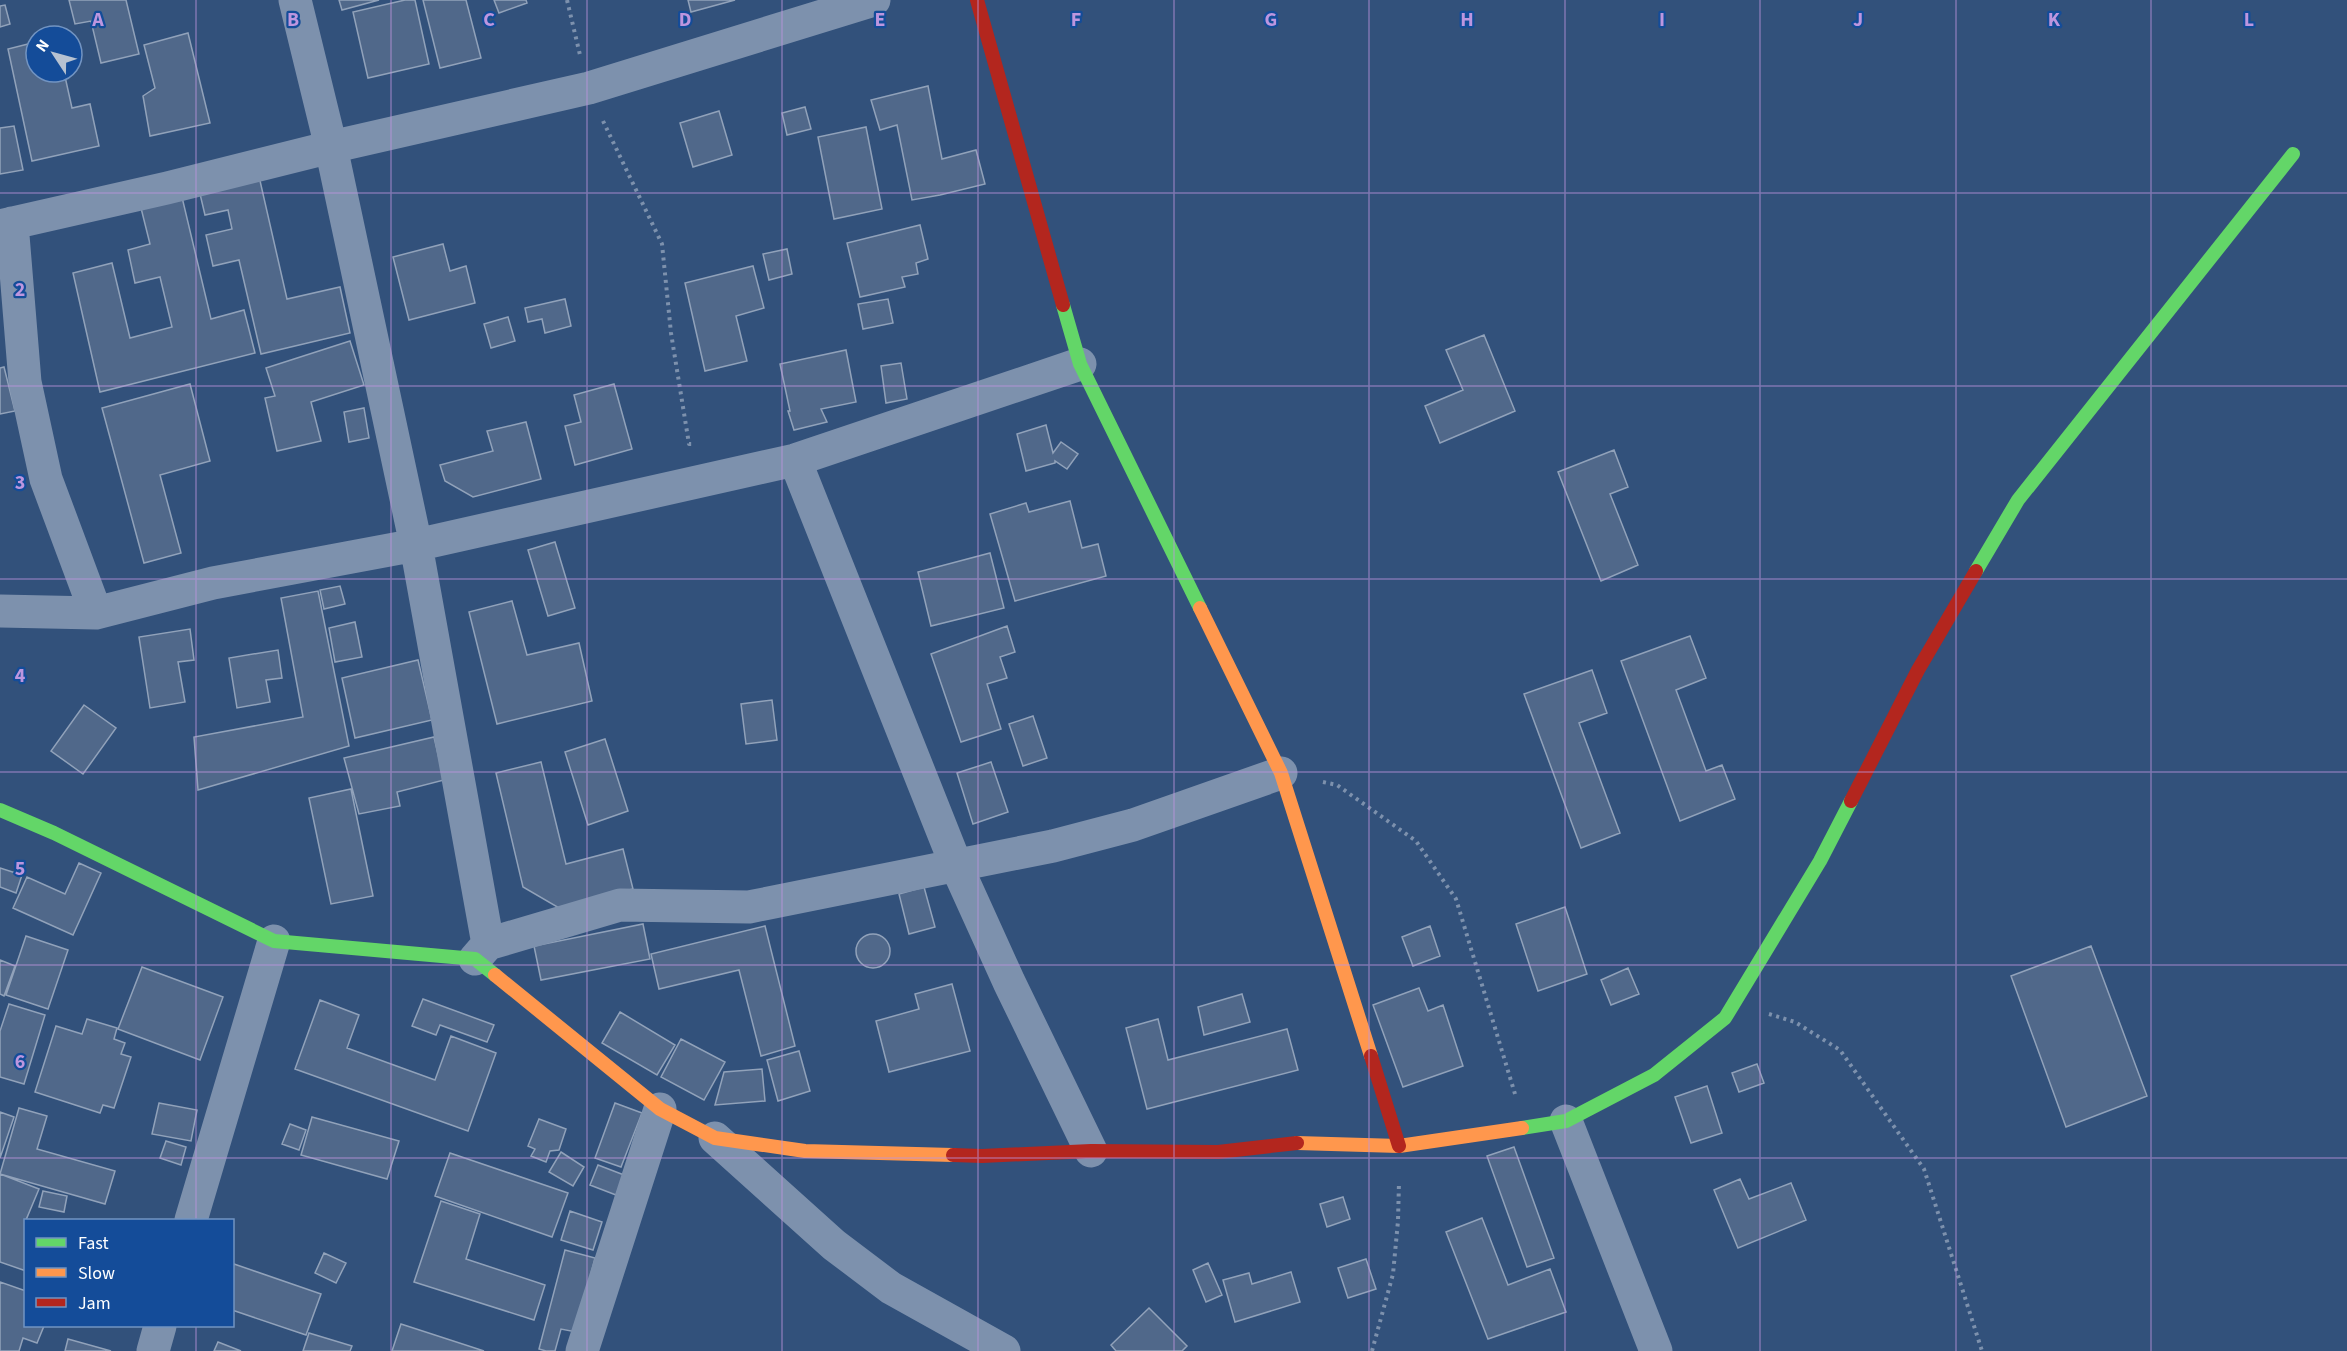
<svg xmlns="http://www.w3.org/2000/svg" width="2347" height="1351" viewBox="0 0 2347 1351" font-family="'Source Sans 3',sans-serif">
  <style>
    .building { fill: #50688a; stroke: #91a2ba; stroke-width: 1.5 }
    .lines { fill: none; stroke-linecap: round; stroke-linejoin: round }
    .path { stroke: #7d91ad; stroke-width: 4; stroke-dasharray: 3 4.5; stroke-linecap: butt }
    .street { stroke: #7d91ad; stroke-width: 33 }
    .fast { stroke: #63d668; stroke-width: 14 }
    .slow { stroke: #ff974d; stroke-width: 14 }
    .jam { stroke: #b3261e; stroke-width: 14 }
    .grid { fill: none; stroke: #bd96df; stroke-width: 1.5; stroke-opacity: 0.55 }
    .grid-label { font-size: 20px; text-anchor: middle; font-weight: bold; fill: #bd96df; stroke: #144c99; stroke-width: 4.5; stroke-linejoin: round; paint-order: stroke }
  </style>
  <rect width="100%" height="100%" fill="#32517b"/>
  <path class="building" d="M69 0H126L139 54 101 63 91 21 75 24Z
    M339 0H379L342 10Z
    M405 0H415L429 64 368 78 353 12Z
    M423 0H466L481 58 440 68Z
    M494 0H526L527 3 499 13Z
    M688 0H735L691 12Z
    M5 5 10 24 0 27V6Z
    M188 33 210 123 150 136 143 96 155 88 144 45Z
    M36 42V72H64L72 108 90 104 99 146 32 161 8 49Z
    M928 86 942 159 976 150 985 184 940 195 912 200 897 125 880 130 871 100Z
    M805 107 811 129 787 135 782 113Z
    M719 111 732 155 693 167 680 123Z
    M14 126 23 170 0 174V128Z
    M866 127 882 209 834 219 818 137Z
    M258 172 287 299 340 287 350 333 261 354 239 260 213 266 206 235 232 229 228 210 205 215 200 194Z
    M181 193 211 319 244 310 255 353 100 392 73 273 112 263 130 338 172 327 160 277 135 283 128 250 150 244 140 204Z
    M920 225 928 259 916 263 918 274 902 277 905 287 860 297 847 243Z
    M443 244 450 271 466 266 475 303 409 320 393 257Z
    M787 249 792 274 769 280 763 254Z
    M753 266 764 308 736 316 747 361 705 371 685 283Z
    M565 299 571 326 545 333 542 319 528 322 525 308Z
    M888 299 893 323 863 329 858 304Z
    M508 317 515 341 491 348 484 324Z
    M1484 335 1515 411 1440 443 1425 406 1463 390 1446 350Z
    M350 341 364 385 311 402 321 441 277 451 265 398 275 396 266 368Z
    M846 350 856 402 821 409 827 422 794 430 788 411H790L780 364Z
    M901 363 907 399 886 403 881 366Z
    M4 367 15 411 0 414V368Z
    M190 384 210 461 160 475 181 553 144 563 102 408Z
    M614 384 632 449 575 465 565 426 581 422 574 395Z
    M364 408 369 438 349 442 344 412Z
    M526 422 541 479 473 497 445 481 440 465 493 451 487 431Z
    M1046 425 1053 453 1061 442 1078 454 1067 469 1055 461V463L1026 471 1017 434Z
    M1614 450 1628 487 1610 494 1638 565 1601 581 1558 472Z
    M1070 501 1082 548 1098 544 1106 576 1015 601 990 514 1026 503 1029 512Z
    M555 542 575 608 548 616 528 550Z
    M990 553 1004 608 931 626 918 572Z
    M340 586 345 604 324 609 320 590Z
    M318 591 349 746 198 790 194 737 303 717 281 598Z
    M512 601 527 655 579 643 592 701 497 724 469 612Z
    M355 622 362 657 335 662 329 628Z
    M1007 626 1015 652 1000 657 1007 678 987 684 1001 729 961 742 931 654Z
    M190 629 194 660 178 662 185 702 150 708 139 637Z
    M1690 636 1706 678 1676 690 1706 771 1722 765 1735 799 1680 821 1621 661Z
    M278 650 282 678 266 680 270 702 237 708 229 658Z
    M418 660 432 720 355 738 342 678Z
    M1592 670 1607 713 1579 723 1620 833 1581 848 1524 694Z
    M772 700 777 740 746 744 741 704Z
    M84 705 116 728 83 774 51 751Z
    M1033 716 1047 758 1023 766 1009 724Z
    M434 737 444 780 397 792 400 806 359 814 344 758Z
    M605 739 628 811 588 825 565 752Z
    M541 762 566 864 623 849 633 889 559 908 523 887 496 773Z
    M991 762 1008 812 973 824 957 773Z
    M351 789 373 896 331 904 309 798Z
    M79 863 101 873 73 935 13 908 27 877 65 894Z
    M0 868 22 875 16 893 0 887Z
    M924 887 935 927 909 934 899 894Z
    M1565 907 1587 974 1538 991 1516 924Z
    M643 924 650 959 541 980 534 946Z
    M765 926 795 1046 761 1056 739 970 659 989 651 954Z
    M1430 926 1440 956 1413 966 1402 937Z
    M856 951a17 17 0 1 1 34 0a17 17 0 1 1-34 0Z
    M26 936 68 950 48 1009 6 995Z
    M2091 946 2147 1096 2066 1127 2011 976Z
    M0 960 15 966 4 996 0 994Z
    M142 967 223 997 200 1060 118 1029Z
    M1628 968 1639 994 1611 1005 1601 980Z
    M952 984 970 1051 889 1072 876 1021 919 1009 915 994Z
    M1419 988 1428 1011 1443 1005 1463 1066 1403 1087 1373 1005Z
    M1242 994 1250 1022 1204 1035 1198 1007Z
    M423 999 494 1025 487 1042 440 1025 436 1035 412 1026Z
    M320 1000 359 1015 347 1048 435 1080 451 1036 496 1053 468 1131 295 1069Z
    M9 1004 45 1015 24 1084 0 1077V1031Z
    M620 1012 675 1045 657 1075 602 1043Z
    M87 1019 117 1028 114 1039 125 1043 121 1054 131 1057 114 1108 103 1105 100 1113 35 1092 56 1026 82 1034Z
    M1158 1019 1168 1060 1287 1029 1298 1070 1147 1109 1126 1028Z
    M681 1039 725 1062 704 1100 661 1077Z
    M799 1051 810 1091 778 1101 767 1060Z
    M1757 1064 1764 1083 1739 1092 1732 1073Z
    M762 1069 765 1101 715 1105 724 1072Z
    M1707 1086 1722 1133 1691 1143 1675 1097Z
    M159 1103 197 1110 191 1141 152 1134Z
    M615 1103 642 1113 621 1167 595 1158Z
    M19 1108 47 1116 37 1149 115 1171 105 1204 0 1174Z
    M0 1112 14 1117 0 1158Z
    M312 1117 399 1141 387 1179 301 1155Z
    M539 1119 566 1129 559 1150 550 1151 546 1162 531 1156 535 1149 528 1146Z
    M290 1124 306 1130 299 1150 282 1144Z
    M166 1141 186 1147 181 1165 160 1158Z
    M1514 1147 1554 1258 1527 1267 1487 1156Z
    M561 1152 584 1167 573 1186 549 1172Z
    M450 1153 568 1193 552 1237 435 1196Z
    M598 1165 624 1175 616 1195 590 1185Z
    M0 1174 39 1189 26 1220V1271L0 1262Z
    M1740 1179 1749 1199 1791 1183 1806 1220 1738 1248 1714 1190Z
    M43 1191 67 1196 64 1212 39 1207Z
    M1343 1197 1350 1219 1327 1227 1320 1204Z
    M441 1201 480 1214 466 1259 545 1285 534 1320 414 1282Z
    M570 1211 602 1222 593 1250 561 1240Z
    M1482 1218 1508 1285 1550 1269 1566 1312 1488 1339 1446 1232Z
    M565 1250 595 1258 576 1332 561 1329 555 1351H546L539 1349Z
    M324 1253 346 1263 336 1283 315 1273Z
    M1366 1259 1376 1289 1348 1298 1338 1268Z
    M1208 1263 1222 1295 1206 1302 1193 1270Z
    M234 1264 321 1294 306 1335 232 1310V1270Z
    M1291 1272 1300 1302 1235 1322 1223 1280 1249 1273 1252 1284Z
    M0 1282 26 1291V1326H44L37 1343 23 1338 19 1351H0Z
    M1149 1308 1187 1346 1182 1351H1116L1111 1345Z
    M401 1324 484 1351H392Z
    M309 1333 352 1346 350 1351H303Z
    M68 1339 111 1351H65Z
    M218 1342 241 1351H214Z"/>
  <g class="lines">
    <path class="path" d="M567 0 580 55
      M603 121 662 244 671 333 689 444H692
      M1323 782 1337 785 1416 841 1456 899 1515 1094
      M1769 1014 1795 1022 1840 1050 1924 1169 1982 1351
      M1372 1351 1393 1274 1398 1221 1399 1182"/>
    <path class="street" d="M295 0 331 147 416 545 488 944 475 959
      M12 223 25 382 46 479 96 613
      M0 226 167 188 331 147 589 88 874 0
      M795 460 956 865 1009 982 1091 1151
      M0 611 96 613 213 583 416 545 795 460 1080 364
      M488 944 620 905 749 907 1053 846 1133 825 1281 773
      M1566 1121 1656 1351
      M715 1138 834 1245 891 1288 1004 1351
      M191 1220 274 941
      M153 1351 160 1326
      M582 1351 660 1109"/>
    <path class="fast" d="M1063 305 1080 364 1200 608
      M1976 571 2018 500 2293 154
      M0 810 54 833 274 941 475 959 495 975
      M1522 1128 1566 1121 1654 1075 1725 1018 1820 861 1851 801"/>
    <path class="slow" d="M1200 608 1281 773 1371 1056
      M495 975 660 1109 715 1138 805 1151 953 1155
      M1297 1143 1399 1146 1522 1128"/>
    <path class="jam" d="M977 0 1063 305
      M1851 801 1918 670 1976 571
      M1371 1056 1399 1146
      M953 1155 982 1156 1091 1151 1218 1152 1297 1143"/>
  </g>
  <path class="grid" d="M196 0V1220M391 0V1351M587 0V1351M782 0V1351M978 0V1351M1174 0V1351M1369 0V1351M1565 0V1351M1760 0V1351M1956 0V1351M2151 0V1351M0 193H2347M0 386H2347M0 579H2347M0 772H2347M0 965H2347M0 1158H2347M196 1326V1351"/>
  <g class="grid-label">
    <text x="98" y="26">A</text>
    <text x="293" y="26">B</text>
    <text x="489" y="26">C</text>
    <text x="685" y="26">D</text>
    <text x="880" y="26">E</text>
    <text x="1076" y="26">F</text>
    <text x="1271" y="26">G</text>
    <text x="1467" y="26">H</text>
    <text x="1662" y="26">I</text>
    <text x="1858" y="26">J</text>
    <text x="2054" y="26">K</text>
    <text x="2249" y="26">L</text>
    <text x="20" y="296">2</text>
    <text x="20" y="489">3</text>
    <text x="20" y="682">4</text>
    <text x="20" y="875">5</text>
    <text x="20" y="1068">6</text>
  </g>
  <rect x="24" y="1219" width="210" height="108" fill="#144c99" stroke="#7294c2" stroke-width="1.5"/>
  <rect x="36" y="1238" width="30" height="9" fill="#63d668" stroke="#7294c2" stroke-width="1.5"/>
  <text x="78" y="1249" font-size="18" fill="#ffffff">Fast</text>
  <rect x="36" y="1268" width="30" height="9" fill="#ff974d" stroke="#7294c2" stroke-width="1.5"/>
  <text x="78" y="1279" font-size="18" fill="#ffffff">Slow</text>
  <rect x="36" y="1298" width="30" height="9" fill="#b3261e" stroke="#7294c2" stroke-width="1.5"/>
  <text x="78" y="1309" font-size="18" fill="#ffffff">Jam</text>
  <g transform="translate(54 54) rotate(306)"><circle r="28" fill="#144c99" stroke="#7294c2" stroke-width="1.5"/>
  <path d="M0-4.5L10 22L0 15L-10 22Z" fill="#b7c2d1"/>
  <text y="-9" font-size="16" font-weight="bold" text-anchor="middle" fill="#ffffff">N</text>
  </g>
</svg>
